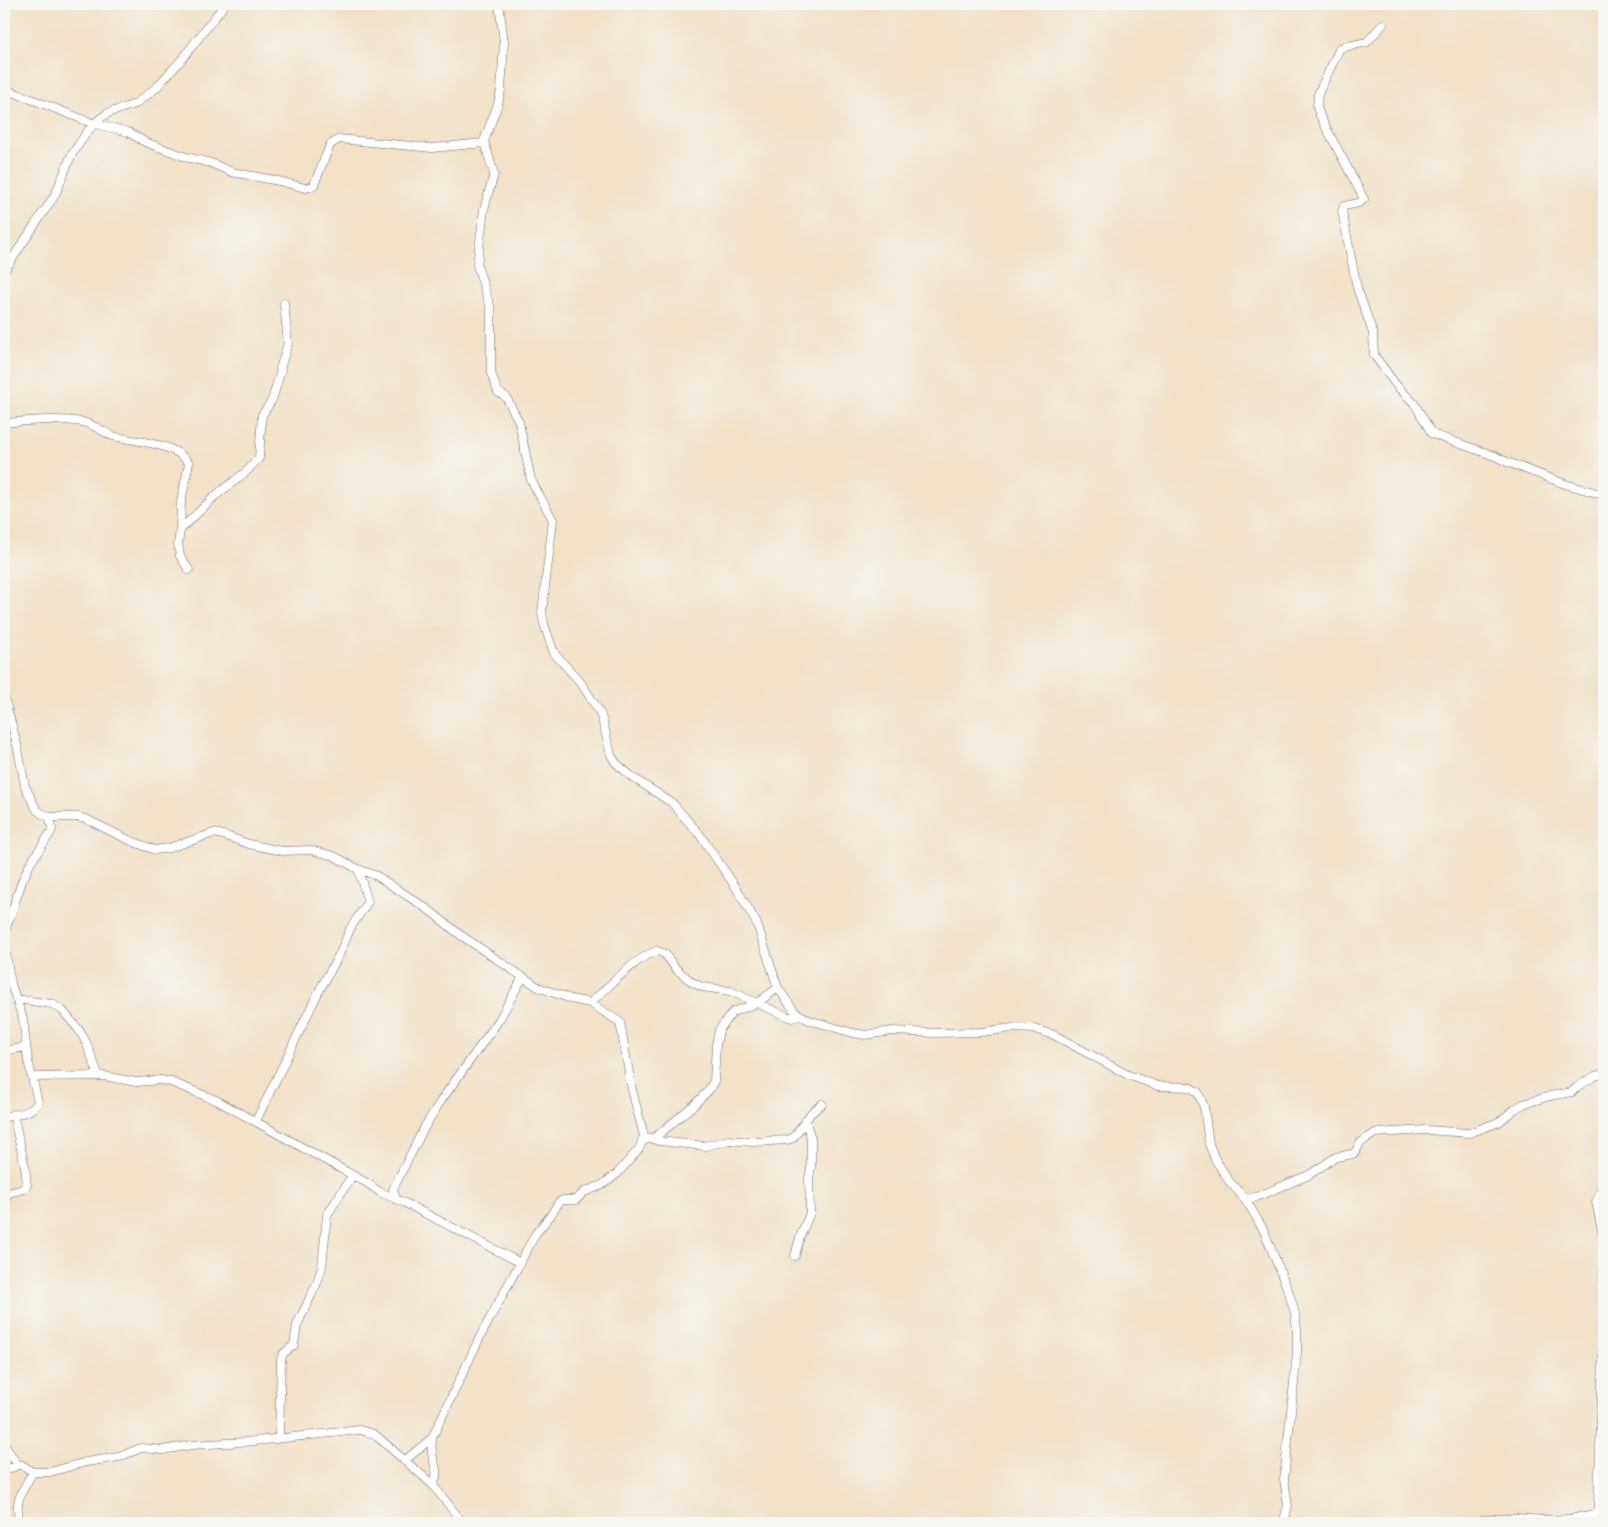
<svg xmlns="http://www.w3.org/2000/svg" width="1608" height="1527" viewBox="0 0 1608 1527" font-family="Dekko,sans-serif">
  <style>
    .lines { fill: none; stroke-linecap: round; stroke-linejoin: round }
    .street-casing { stroke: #6a656c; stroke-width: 9 }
    .street { stroke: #fff; stroke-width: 8 }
  </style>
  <rect width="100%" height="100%" fill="#f6f6f2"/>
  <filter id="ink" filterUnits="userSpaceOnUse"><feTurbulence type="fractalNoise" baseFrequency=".02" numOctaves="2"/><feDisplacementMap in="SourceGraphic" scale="10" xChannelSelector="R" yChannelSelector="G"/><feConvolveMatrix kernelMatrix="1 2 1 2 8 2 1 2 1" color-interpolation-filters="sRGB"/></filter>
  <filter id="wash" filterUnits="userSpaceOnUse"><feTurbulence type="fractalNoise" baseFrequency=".0096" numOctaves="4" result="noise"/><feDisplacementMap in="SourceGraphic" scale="20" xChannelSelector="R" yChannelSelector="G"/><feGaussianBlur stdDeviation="1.12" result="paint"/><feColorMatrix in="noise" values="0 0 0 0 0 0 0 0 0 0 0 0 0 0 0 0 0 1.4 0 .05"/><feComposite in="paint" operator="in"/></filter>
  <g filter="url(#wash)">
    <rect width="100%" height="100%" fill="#f1e1c6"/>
  </g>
  <g filter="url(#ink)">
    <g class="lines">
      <g class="street-casing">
        <path id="street" d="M499 4 504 42 501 90 498 104 484 141 494 174 484 209 477 265 491 309V373L498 392 506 397 519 422 531 480 553 520 542 612 544 624 554 653 581 683 599 711 602 719 611 755 616 763 632 777 672 803 700 835 737 889 757 924 778 988 795 1012 809 1020 853 1033 865 1035 893 1031 934 1033 981 1032 1012 1028 1034 1029 1054 1035 1128 1075 1158 1086 1189 1087 1198 1092 1204 1107 1209 1144 1215 1159 1229 1181 1246 1200 1264 1231 1289 1293 1295 1313 1297 1330V1353L1284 1479 1288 1506 1283 1523
          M1383 24 1367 42 1340 48 1318 94 1317 107 1320 116 1364 199 1359 203 1344 206 1342 211 1357 288 1373 333 1374 355 1396 385 1414 403 1432 434 1495 456 1507 462 1565 484 1604 495
          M4 90 18 94 92 123 128 132 145 142 186 157 211 163 232 172 279 181 305 188 310 187 314 185 330 145 339 139 432 148 484 143
          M4 271 55 195 71 156 87 132 97 121 108 113 135 104 156 88 183 58 225 4
          M4 423C29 421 57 418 82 422 94 424 102 432 113 436 136 442 174 442 189 463L181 502 180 530 178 544 180 556 189 570
          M180 530 215 496 246 472 259 458 262 415 272 400 281 370 280 369 288 343 284 303
          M4 697 17 744 25 786 33 803 37 810 41 813 50 817H77L86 819 129 840 155 850 169 848 214 833 223 835 249 844 272 849 283 851 311 850 334 856 358 869 377 876 429 910 459 934 538 987 571 999 590 1003 620 1022 632 1090 644 1136 639 1149 617 1174 602 1185 584 1192 576 1200H563L559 1202 551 1215 536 1233 480 1337 432 1438C432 1442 431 1447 432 1451 432 1464 442 1473 432 1484
          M4 934 22 881 30 864 51 832 52 829 50 817
          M4 944 11 984 23 1019 28 1061 38 1102C31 1114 16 1114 4 1117
          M16 999 52 1004 62 1010 79 1030 86 1042 99 1076
          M590 1003C607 989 637 956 657 951L665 954 676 969 692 982 702 987 730 991 786 1016 792 1018 800 1016
          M4 1051 26 1047
          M32 1077 104 1076 136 1082 161 1080 171 1082 218 1101 367 1183 380 1192 405 1203 519 1262
          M256 1121 318 993 340 953 351 927 368 902 358 869
          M652 1139 659 1141 705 1146 729 1140 752 1142 787 1140 793 1138 811 1113 822 1104
          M643 1141 657 1136 695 1104 709 1090 714 1081 716 1045 719 1030 728 1018 733 1012 757 1003 778 988
          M1604 1171 1601 1191 1596 1202 1604 1240
          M1243 1196 1248 1199 1256 1197 1309 1175 1336 1157 1353 1154 1356 1151 1360 1143 1375 1133 1427 1130 1469 1133 1499 1122 1515 1109 1523 1104 1550 1096 1572 1092 1577 1087 1595 1076 1604 1074
          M396 1199 393 1189 424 1128 440 1102 499 1020 523 977
          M4 1212C9 1190 1 1195 24 1189L27 1185 25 1167 13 1114
          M795 1256 800 1237 810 1213 809 1178 811 1168V1138L805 1120
          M279 1437 281 1359 283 1354 294 1345 297 1325 317 1283 322 1267 327 1215 352 1176
          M4 1445 18 1465
          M404 1461 432 1438
          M4 1471 18 1465H22L33 1472H50L86 1462 119 1457 141 1448 163 1450 191 1445 245 1442 360 1430 374 1434 432 1484 463 1523
          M21 1523C12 1503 23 1489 33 1472
          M1476 1523 1480 1520 1516 1518 1545 1520 1570 1519 1600 1513
          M1597 1523 1600 1513 1598 1507 1603 1360 1604 1268"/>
      </g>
      <use href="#street" class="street"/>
    </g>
  </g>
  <rect width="1608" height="1527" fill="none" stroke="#f6f6f2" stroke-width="20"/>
</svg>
